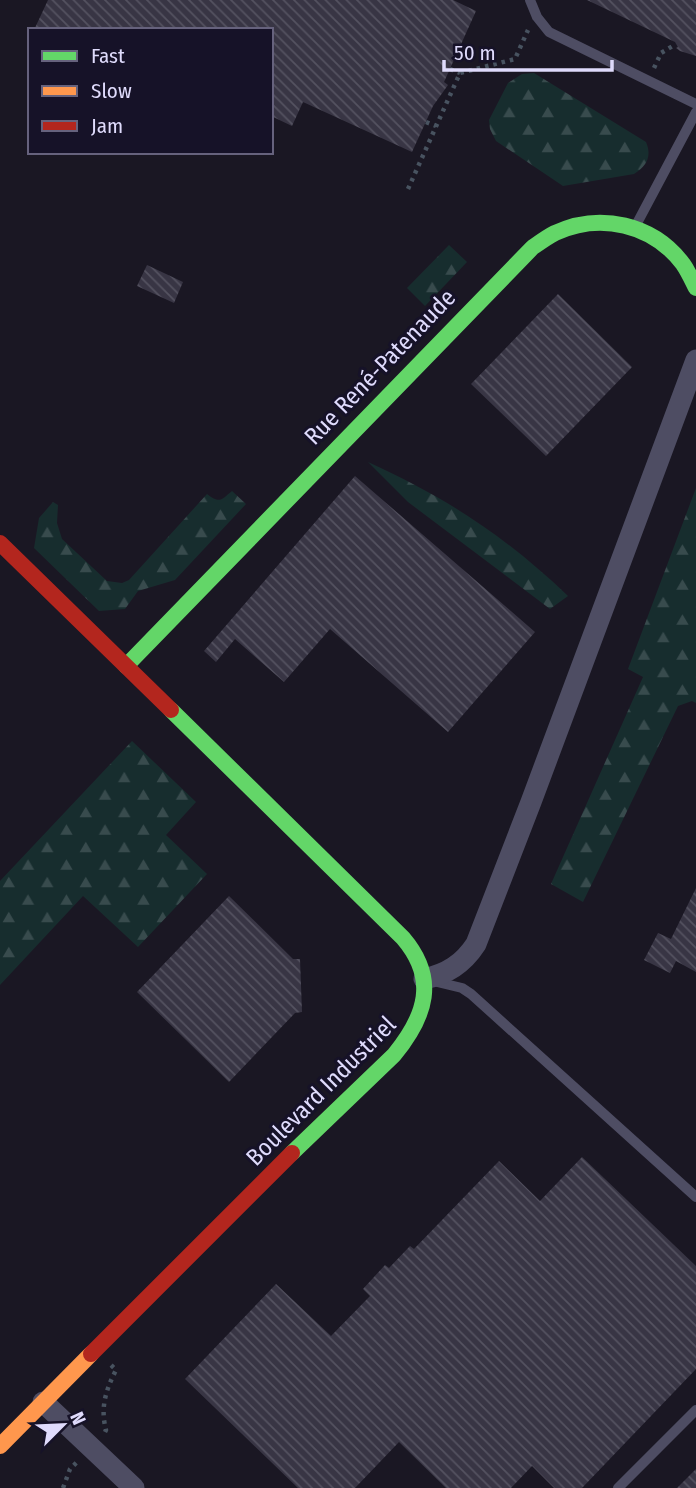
<svg xmlns="http://www.w3.org/2000/svg" width="696" height="1488" viewBox="0 0 696 1488" font-family="'Fira Sans Condensed',sans-serif">
  <style>
    .forest { fill: url(#forest-firs) }
    .building { fill: url(#building-back-hatch) }
    .lines { fill: none; stroke-linecap: round; stroke-linejoin: round }
    .path { stroke: #485360; stroke-width: 4.5; stroke-dasharray: 3.5 5; stroke-linecap: butt }
    .lane { stroke: #4e4d63; stroke-width: 10 }
    .street { stroke: #4e4d63; stroke-width: 21 }
    .fast { stroke: #63d668; stroke-width: 16 }
    .slow { stroke: #ff974d; stroke-width: 16 }
    .jam { stroke: #b3261e; stroke-width: 16 }
    .labels { text-anchor: middle; dominant-baseline: central; stroke-width: 6; stroke-linejoin: round; paint-order: stroke }
    .street-label { font-size: 24px; fill: #dfdbfc; stroke: #161228 }
  </style>
  <defs>
    <pattern id="forest-firs" width="22" height="20" patternUnits="userSpaceOnUse" patternTransform="scale(1.75)"><rect width="22" height="20" fill="#172d2e"/><path d="M5 1l3.5 6h-7zM16 11l3.5 6h-7z" fill="#384b4d"/></pattern>
    <pattern id="building-back-hatch" width="6" height="6" patternUnits="userSpaceOnUse" patternTransform="scale(1.75)"><rect width="6" height="6" fill="#383544"/><path d="M-1 5l2 2M0 0l6 6M5-1l2 2" fill="none" stroke="#545260"/></pattern>
  </defs>
  <rect width="100%" height="100%" fill="#1a1723"/>
  <path class="forest" d="M534 73 646 142C652 156 647 166 634 174L563 186 496 141 490 129 489 120 508 83 522 74Z
    M449 245 467 262 425 306 407 288Z
    M368 462C447 498 505 536 568 596L550 609 408 502Z
    M696 488V703L692 701 678 706 583 902 551 884 643 677 628 669Z
    M232 491 246 504 175 580 138 591 125 609 99 611 34 548 39 518 53 502 58 505 57 523 62 539 107 581 122 583 129 580 207 494C220 504 221 500 232 491Z
    M132 741 196 802 166 835 207 874 138 947 83 896 0 985V881Z"/>
  <path class="building" d="M48 0H453L476 11 444 82 448 85 433 106 412 152 303 102 292 126 271 116V30H34Z
    M587 0H696V56L680 51 676 48 678 47 675 42Z
    M147 265 183 282 174 303 137 286Z
    M558 294 632 367 546 456 471 384Z
    M355 476 535 632 448 732 330 629 284 682 235 639 216 662 204 651Z
    M696 888V972L676 961 670 973 644 960 658 933 671 939Z
    M229 896 293 959H300L302 1012 295 1013 229 1082 137 992Z
    M582 1157 696 1266V1369L582 1488H554L532 1466 511 1488H446L399 1442 355 1488H298L185 1379 276 1284 331 1336 370 1296 363 1289 385 1265 389 1268 410 1246 414 1249 499 1161 540 1201Z
    M696 1469V1488H677Z"/>
  <g class="lines">
    <path class="path" d="M654 68 661 53 676 44
      M450 69 460 73
      M426 122 436 126
      M408 189 460 73 515 59 528 30
      M105 1432 106 1430C100 1407 106 1390 116 1370L111 1365
      M63 1488 70 1469 78 1461"/>
    <path class="lane" d="M530 0 537 17 549 32 696 104
      M635 227 696 112
      M433 981 462 988 471 994 696 1197
      M618 1488 696 1410"/>
    <path class="street" d="M424 979C447 974 463 964 476 944L531 802 696 360
      M43 1402 134 1488"/>
    <path class="fast" d="M126 666 532 248C539 243 547 237 555 233 600 212 653 224 683 264 688 271 692 280 696 288
      M171 710 403 938C438 979 426 1016 394 1055L292 1153"/>
    <path class="slow" d="M0 1446 91 1354"/>
    <path class="jam" d="M0 543 171 710
      M91 1354 292 1153"/>
  </g>
  <g class="labels">
    <g class="street-label">
      <text transform="translate(380 367) rotate(-46)">Rue René-Patenaude</text>
      <text transform="translate(321 1091) rotate(-45)">Boulevard Industriel</text>
    </g>
  </g>
  <rect x="28" y="28" width="245" height="126" fill="#161228" stroke="#66627d" stroke-width="2"/>
  <rect x="42" y="51" width="35" height="10" fill="#63d668" stroke="#66627d" stroke-width="2"/>
  <text x="91" y="63" font-size="21" fill="#dfdbfc">Fast</text>
  <rect x="42" y="86" width="35" height="10" fill="#ff974d" stroke="#66627d" stroke-width="2"/>
  <text x="91" y="98" font-size="21" fill="#dfdbfc">Slow</text>
  <rect x="42" y="121" width="35" height="10" fill="#b3261e" stroke="#66627d" stroke-width="2"/>
  <text x="91" y="133" font-size="21" fill="#dfdbfc">Jam</text>
  <g transform="translate(63 1425) rotate(66)" stroke="#161228" stroke-width="5" paint-order="stroke">
  <path d="M0-5L12 26L0 18L-12 26Z" fill="#dfdbfc"/>
  <text y="-10" font-size="19" font-weight="bold" text-anchor="middle" fill="#dfdbfc">N</text>
  </g>
  <path d="M444 60v10h168v-10" fill="none" stroke="#dfdbfc" stroke-width="3.5"/>
  <text x="454" y="60" font-size="21" fill="#dfdbfc" stroke="#161228" stroke-width="5" paint-order="stroke">50 m</text>
</svg>
